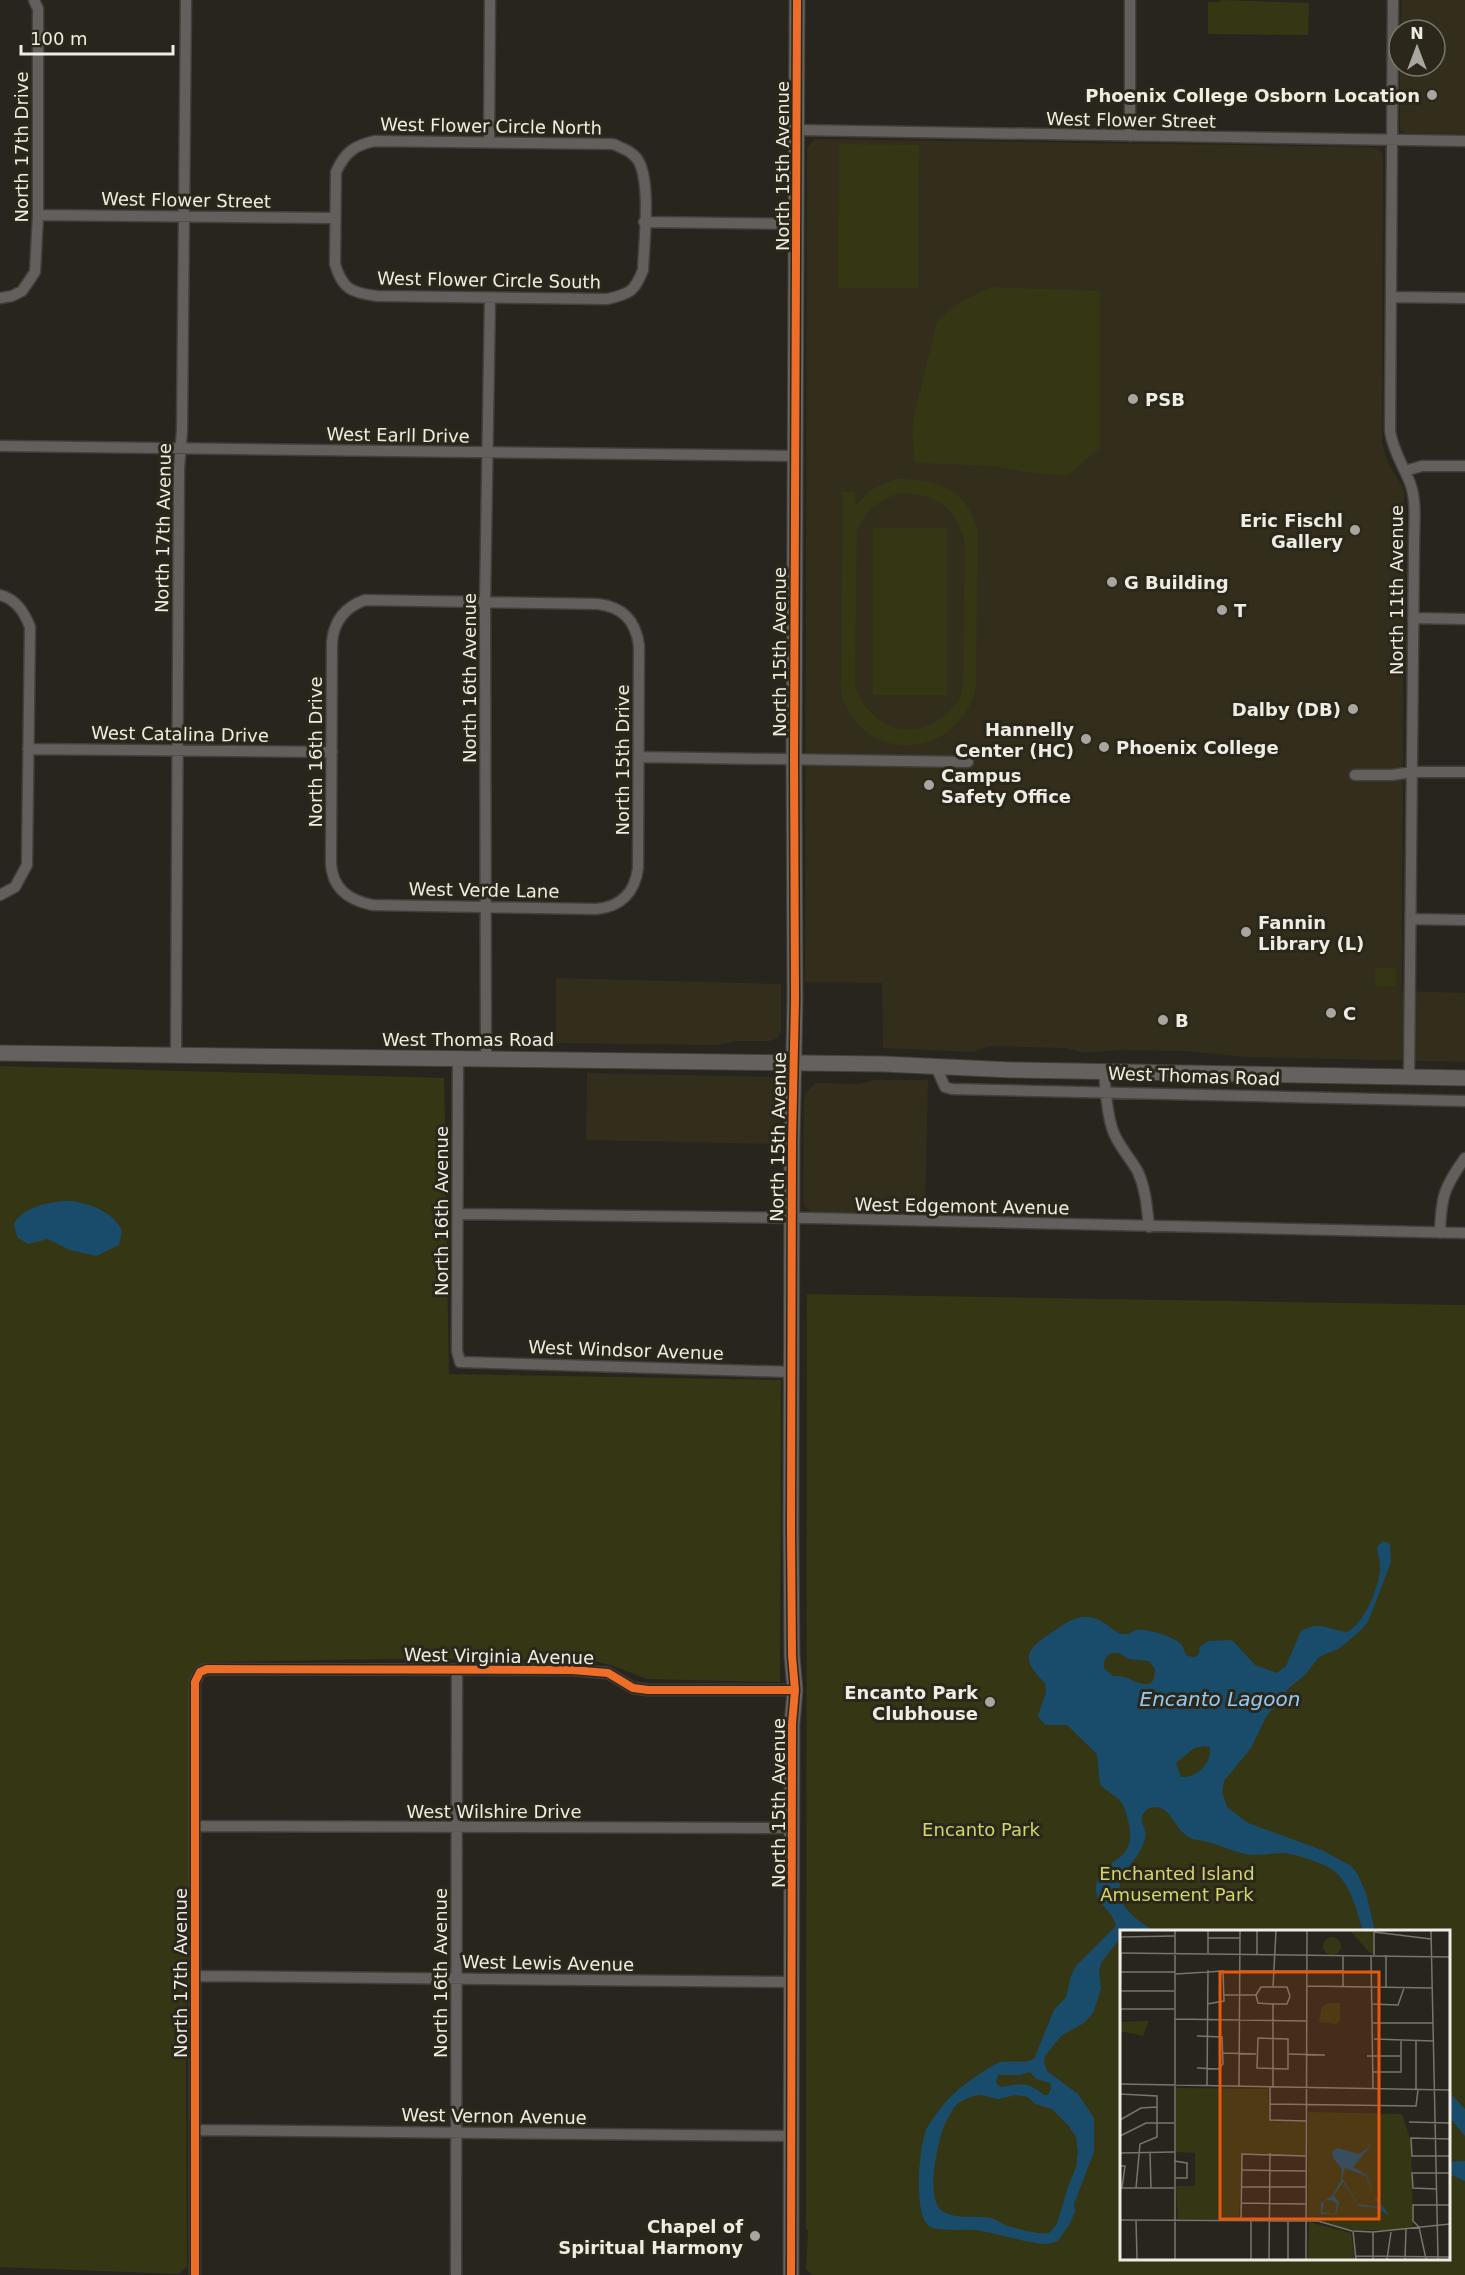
<svg xmlns="http://www.w3.org/2000/svg" width="1465" height="2275" viewBox="0 0 1465 2275" font-family="'DejaVu Sans',sans-serif">
  <style>
    .built { fill: #332d1b }
    .green { fill: #353614; fill-rule: evenodd }
    .water { fill: #194c6b; fill-rule: evenodd }
    .lines { fill: none; stroke-linecap: round; stroke-linejoin: round }
    .street-casing { stroke: #43403b; stroke-width: 13 }
    .secondary-casing { stroke: #43403b; stroke-width: 17 }
    .street { stroke: #625f5d; stroke-width: 10 }
    .secondary { stroke: #64615f; stroke-width: 15 }
    .cycleway-casing { stroke: #2b271b; stroke-width: 11 }
    .cycleway { stroke: #ee6e29; stroke-width: 8 }
    .poi-dot { fill: #a9a69f; stroke: #2b271b; stroke-width: 2 }
    .labels { text-anchor: middle; dominant-baseline: central; stroke-width: 6; stroke-linejoin: round; paint-order: stroke }
    .poi-label { font-size: 18px; font-weight: bold; fill: #efece4; stroke: #2b271b; text-anchor: start }
    .street-label { font-size: 18px; fill: #efece4; stroke: #2b271b }
    .park-label { font-size: 18px; fill: #d2d769; stroke: #2b271b }
    .water-label { font-size: 20px; font-style: italic; fill: #94caf2; stroke: #2b271b }
    .inset-road { fill: none; stroke: #78756d; stroke-width: 1.5 }
    .view { fill: #e8590c; fill-opacity: 0.15; stroke: #e8590c; stroke-width: 3 }
    .inset-edge { fill: none; stroke: #efece4; stroke-width: 3 }
  </style>
  <rect width="100%" height="100%" fill="#28251e"/>
  <path class="built" d="M1402 0H1465V134L1405 133 1400 130V66H1435V30H1401Z
    M814 139 1371 147 1379 149 1383 155 1382 444 1389 465 1402 486 1404 493 1402 991 1465 993V1062L1245 1057 1185 1051 1119 1050 1085 1053 1065 1048 990 1046 973 1052 883 1048 882 983 805 982 807 148Z
    M556 978 781 984V1031L778 1038 770 1041H736L716 1045 556 1043Z
    M587 1073 770 1077 774 1078 781 1090V1144L586 1140Z
    M875 1080H928L925 1214 811 1212 805 1207 803 1203 804 1098 807 1091 816 1083 858 1084Z"/>
  <path class="green" d="M1221 0 1309 3 1308 35 1208 34V2H1220Z
    M839 144 919 145 918 288H838Z
    M991 287 1100 291V448L1067 476 1024 472 994 466 915 463 912 431 914 416 937 321 960 302Z
    M897 479C938 479 967 488 978 532L976 688C958 761 861 766 841 693L843 492H855L856 506C865 492 880 483 897 479ZM899 493C936 493 958 508 965 545L963 681C962 687 962 694 959 699 956 706 948 711 943 716 909 745 868 724 855 686L857 532C868 507 874 504 899 493Z
    M873 528H947V695H873Z
    M1396 967V986L1375 987V968Z
    M0 1066 444 1078 449 1374 781 1380 780 1682 647 1679 611 1665 588 1660 389 1659 206 1662 193 1669 186 2057 187 2266 179 2274 0 2267Z
    M807 1294 1465 1305V2275H813L806 2270 808 2230 806 2229ZM1122 1932H1448V2258H1122Z"/>
  <path class="water" d="M71 1201C91 1204 114 1212 122 1231L119 1245 96 1256 70 1250 48 1239 28 1244 17 1237 14 1224C23 1206 53 1201 71 1201Z
    M1383 1541 1390 1544 1391 1562 1368 1622 1360 1631 1340 1648 1319 1657 1305 1675 1289 1688 1266 1717 1251 1748 1224 1781 1222 1792 1227 1807 1248 1823 1322 1850 1351 1866 1357 1873 1366 1893 1375 1931H1363C1357 1912 1351 1884 1333 1870 1323 1863 1294 1853 1281 1853 1269 1854 1257 1856 1245 1854 1228 1850 1214 1842 1197 1840 1172 1836 1174 1799 1147 1809 1135 1822 1148 1825 1145 1838 1143 1850 1133 1861 1126 1870 1108 1898 1131 1918 1155 1931L1122 1932 1121 1937 1101 1963 1099 1972 1101 1989 1093 2013 1084 2023 1061 2036 1045 2056 1044 2062 1047 2071 1078 2094 1094 2118V2152L1074 2204 1075 2212 1069 2225 1058 2241 1047 2244C1023 2243 999 2233 975 2230 963 2229 939 2232 929 2226 913 2216 919 2143 927 2128 935 2114 947 2099 959 2089 969 2081 990 2065 1002 2062 1012 2060 1025 2064 1034 2059L1054 2010 1066 1997 1071 1976 1076 1966 1116 1926C1114 1911 1094 1904 1096 1886 1099 1857 1138 1865 1129 1824 1127 1817 1126 1809 1121 1802 1116 1795 1106 1792 1100 1784L1097 1754 1067 1725H1045L1038 1716 1046 1692 1045 1683C1018 1657 1027 1649 1054 1631 1065 1624 1074 1616 1087 1617 1106 1618 1111 1633 1124 1634 1130 1635 1132 1631 1137 1630 1146 1628 1175 1637 1181 1644 1184 1648 1184 1652 1187 1656L1196 1657 1199 1654 1200 1646 1209 1641 1232 1640 1255 1665 1277 1673 1286 1666 1301 1631C1320 1620 1329 1630 1347 1632 1364 1625 1381 1583 1380 1566 1380 1559 1377 1553 1377 1547ZM1113 1653H1119L1129 1659 1149 1661 1155 1669 1154 1679 1151 1683C1139 1688 1127 1674 1113 1676L1104 1668C1103 1661 1106 1655 1113 1653ZM1205 1746 1210 1747C1212 1763 1197 1778 1181 1777L1176 1763 1194 1748ZM1030 2072 1036 2079 1050 2083 1051 2089 1048 2095H1044C1028 2082 1021 2083 1001 2087L996 2083 998 2075H1020ZM981 2095 998 2099 1016 2095 1028 2097 1035 2104 1052 2109 1068 2125 1076 2137 1078 2152 1076 2167 1068 2187 1057 2224 1049 2233C1039 2235 1018 2229 1008 2226 1002 2224 997 2220 991 2218 976 2215 953 2220 941 2210 926 2197 937 2146 943 2129 945 2122 950 2115 953 2109 959 2100 972 2096 981 2095Z
    M1449 2092 1465 2109V2136L1449 2117Z
    M1465 2161V2181L1449 2174V2162Z"/>
  <g class="lines">
    <g class="street-casing">
      <path id="street" d="M1130 0V136
        M1393 0 1390 431C1393 451 1403 465 1410 483 1417 501 1414 525 1414 544L1409 1078
        M797 130 1465 141
        M375 141 613 144C622 148 634 152 639 162 651 185 644 243 643 270 635 291 630 294 607 299L377 296C352 293 342 289 335 264L336 172C345 152 355 145 375 141Z
        M489 142 490 0
        M38 215 334 218
        M644 222 796 224
        M1392 297 1465 298
        M0 298 12 296 22 291 35 272 38 215V9L34 0
        M0 446 795 456
        M1405 471 1422 466H1465
        M0 595C16 599 24 612 30 627L27 865 15 887 0 895
        M365 600 598 604C623 607 636 621 639 646L638 868C635 892 621 907 596 909L372 905C349 900 332 889 331 863L332 642C334 621 345 607 365 600Z
        M1413 618 1465 619
        M28 749 332 752
        M639 757 968 762
        M1355 775H1392L1412 772H1465
        M1412 919 1465 920
        M176 1056 179 469 182 431 186 0
        M458 1059 457 1351 460 1362 792 1372
        M486 1059 485 602 490 298
        M936 1067 945 1087 952 1089 1465 1101
        M1104 1072C1106 1091 1106 1109 1112 1128 1117 1145 1130 1157 1138 1172 1146 1190 1147 1208 1149 1227
        M458 1214 812 1218 1465 1233
        M1440 1233C1441 1197 1444 1187 1465 1158
        M195 1826 793 1828
        M195 1976 793 1982
        M195 2130 791 2136
        M195 2275V1682L200 1672 207 1669 572 1670 608 1673 633 1688 648 1690H795
        M456 2275 457 1670"/>
    </g>
    <g class="secondary-casing">
      <path id="secondary" d="M0 1053 883 1064 1012 1070 1465 1078
        M791 2275 792 1724 795 1690 792 1656 791 1530 792 1142 795 1000 794 760 797 0"/>
    </g>
    <use href="#street" class="street"/>
    <use href="#secondary" class="secondary"/>
    <g class="cycleway-casing">
      <path id="cycleway" d="M195 2275V1682L200 1672 207 1669 572 1670 608 1673 633 1688 648 1690H795
        M791 2275 792 1724 795 1690 792 1656 791 1530 792 1142 795 1000 794 760 797 0"/>
    </g>
    <use href="#cycleway" class="cycleway"/>
  </g>
  <g class="poi-dot">
    <circle cx="1432" cy="95" r="6"/>
    <circle cx="1133" cy="399" r="6"/>
    <circle cx="1355" cy="530" r="6"/>
    <circle cx="1112" cy="582" r="6"/>
    <circle cx="1222" cy="610" r="6"/>
    <circle cx="1353" cy="709" r="6"/>
    <circle cx="1086" cy="739" r="6"/>
    <circle cx="1104" cy="747" r="6"/>
    <circle cx="929" cy="785" r="6"/>
    <circle cx="1246" cy="932" r="6"/>
    <circle cx="1331" cy="1013" r="6"/>
    <circle cx="1163" cy="1020" r="6"/>
    <circle cx="990" cy="1702" r="6"/>
    <circle cx="755" cy="2236" r="6"/>
  </g>
  <g class="labels">
    <g class="poi-label">
      <text x="1420" y="95" text-anchor="end">Phoenix College Osborn Location</text>
      <text x="1145" y="399">PSB</text>
      <text x="1343" y="520" text-anchor="end">Eric Fischl<tspan x="1343" dy="21">Gallery</tspan></text>
      <text x="1124" y="582">G Building</text>
      <text x="1234" y="610">T</text>
      <text x="1341" y="709" text-anchor="end">Dalby (DB)</text>
      <text x="1074" y="729" text-anchor="end">Hannelly<tspan x="1074" dy="21">Center (HC)</tspan></text>
      <text x="1116" y="747">Phoenix College</text>
      <text x="941" y="775">Campus<tspan x="941" dy="21">Safety Office</tspan></text>
      <text x="1258" y="922">Fannin<tspan x="1258" dy="21">Library (L)</tspan></text>
      <text x="1343" y="1013">C</text>
      <text x="1175" y="1020">B</text>
      <text x="978" y="1692" text-anchor="end">Encanto Park<tspan x="978" dy="21">Clubhouse</tspan></text>
      <text x="743" y="2226" text-anchor="end">Chapel of<tspan x="743" dy="21">Spiritual Harmony</tspan></text>
    </g>
    <g class="street-label">
      <text transform="translate(1131 120) rotate(1)">West Flower Street</text>
      <text transform="translate(491 126) rotate(1)">West Flower Circle North</text>
      <text transform="translate(21 147) rotate(-90)">North 17th Drive</text>
      <text transform="translate(782 166) rotate(-90)">North 15th Avenue</text>
      <text transform="translate(186 200) rotate(1)">West Flower Street</text>
      <text transform="translate(489 280) rotate(1)">West Flower Circle South</text>
      <text transform="translate(398 435) rotate(1)">West Earll Drive</text>
      <text transform="translate(163 528) rotate(-89)">North 17th Avenue</text>
      <text transform="translate(1396 590) rotate(-90)">North 11th Avenue</text>
      <text transform="translate(779 652) rotate(-90)">North 15th Avenue</text>
      <text transform="translate(469 678) rotate(-90)">North 16th Avenue</text>
      <text transform="translate(180 734) rotate(1)">West Catalina Drive</text>
      <text transform="translate(315 752) rotate(-90)">North 16th Drive</text>
      <text transform="translate(622 760) rotate(-90)">North 15th Drive</text>
      <text transform="translate(484 890) rotate(1)">West Verde Lane</text>
      <text x="468" y="1039">West Thomas Road</text>
      <text transform="translate(1194 1076) rotate(2)">West Thomas Road</text>
      <text transform="translate(778 1137) rotate(-89)">North 15th Avenue</text>
      <text transform="translate(962 1206) rotate(1)">West Edgemont Avenue</text>
      <text transform="translate(441 1211) rotate(-90)">North 16th Avenue</text>
      <text transform="translate(626 1350) rotate(2)">West Windsor Avenue</text>
      <text transform="translate(499 1656) rotate(1)">West Virginia Avenue</text>
      <text transform="translate(778 1803) rotate(-90)">North 15th Avenue</text>
      <text x="494" y="1811">West Wilshire Drive</text>
      <text transform="translate(548 1963) rotate(1)">West Lewis Avenue</text>
      <text transform="translate(180 1973) rotate(-90)">North 17th Avenue</text>
      <text transform="translate(440 1973) rotate(-90)">North 16th Avenue</text>
      <text transform="translate(494 2116) rotate(1)">West Vernon Avenue</text>
    </g>
    <g class="park-label">
      <text x="981" y="1829">Encanto Park</text>
      <text x="1177" y="1873">Enchanted Island<tspan x="1177" dy="21">Amusement Park</tspan></text>
    </g>
    <g class="water-label">
      <text x="1220" y="1699">Encanto Lagoon</text>
    </g>
  </g>
  <g transform="translate(1120 1930)">
    <rect width="330" height="330" fill="#28251e"/>
    <path d="M253 1V23H250L231 2ZM203 16a9 9 0 1 1 18 0a9 9 0 1 1-18 0ZM208 73H220V91L216 94 199 92 202 77ZM29 91 23 106 0 101 1 92ZM56 158 148 159 149 191 185 192V225L122 223 119 289H58L56 256H75V223L56 222ZM188 182 282 184 291 211 293 296 272 300H234L188 289ZM189 292 231 303 235 329H188Z" fill="#353614"/>
    <path d="M251 209 249 218 233 237 247 245 254 265 270 286 257 278 239 276 223 252 214 265 219 273 216 284H201V273L212 266 221 251 222 239 213 228 212 221 218 218 239 224 248 218ZM225 238 246 246 259 277 238 274 222 248ZM211 270 217 274 215 284 202 282 204 271Z" fill="#194c6b" fill-rule="evenodd"/>
    <path class="inset-road" d="M311 1 318 329M254 2 311 9M0 7 54 6M88 8H120M0 23 330 27M88 23V1M137 24V1M251 25 253 158M254 25V2M266 25V57M120 41H223M1 42H55M56 44 103 41 104 71 87 74M187 56 312 58M153 57 156 1M223 57V25M1 61H54M104 65H136M136 65 138 73 151 74H167L170 66M136 65 141 57H167L170 66M251 74 278 75 284 58M0 79 1 23M0 79H54M55 89 186 91M253 93H313M138 108 168 109V139L137 138ZM254 109 313 111M103 123 136 124M169 124 205 125M247 126H281M77 138 98 139 103 134 102 107 77 106M253 142H281V111M0 154 330 160M87 156 88 40M119 156 120 1M153 156V74M150 157V190L186 191M296 159V111M0 164 37 166V207L20 214 16 258M150 174 296 176 298 160M0 190 21 178 37 177M289 192 330 193M0 206 26 193H54M330 209 291 208 292 226H330M30 222 31 258M0 223 54 222M54 231 67 233V248H55M0 236H5L2 258M121 240 186 241M121 257H186M0 258H54M316 259 293 258 292 243H330M121 273 186 274M0 290 198 291 232 301 253 302 330 294M16 290 17 329M121 290 122 224 186 226M131 291V329M233 301 236 329M236 326 330 327M55 329V1M149 329 150 223M168 329V291M186 329 187 1M253 329V302M267 329 271 302M285 329 286 299M306 329 299 297 293 291V275H330"/>
    <path class="view" d="M100 42H259V289H100Z"/>
    <rect width="330" height="330" class="inset-edge"/>
  </g>
  <g transform="translate(1417 48)"><circle r="28" fill="#2b271b" stroke="#79766b" stroke-width="1.5"/>
  <path d="M0-4.5L10 22L0 15L-10 22Z" fill="#a9a69f"/>
  <text y="-9" font-size="16" font-weight="bold" text-anchor="middle" fill="#efece4">N</text>
  </g>
  <path d="M21 45v9h152v-9" fill="none" stroke="#efece4" stroke-width="3"/>
  <text x="30" y="45" font-size="18" fill="#efece4" stroke="#2b271b" stroke-width="4.5" paint-order="stroke">100 m</text>
</svg>
